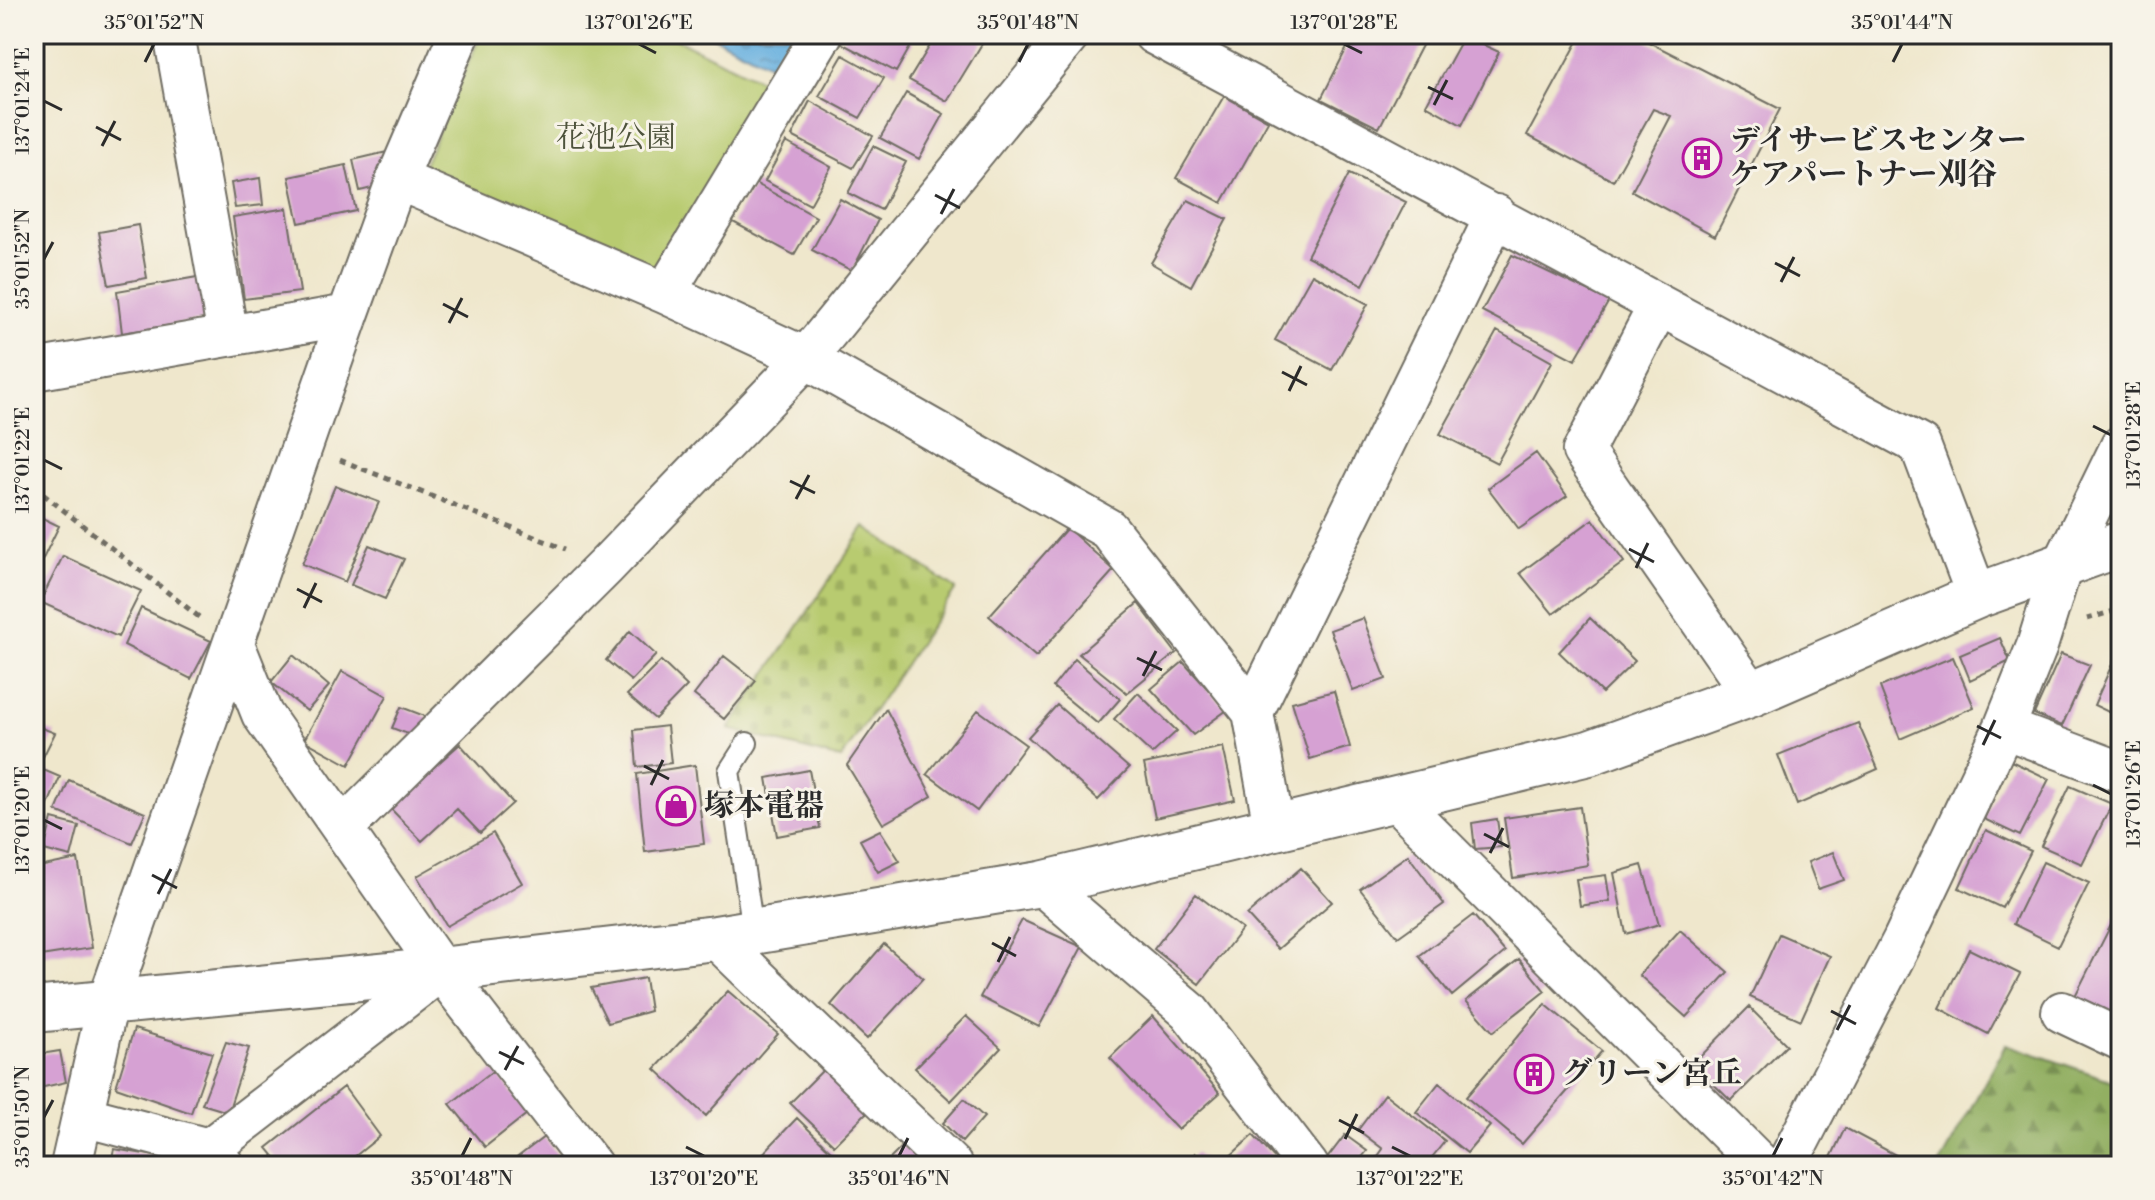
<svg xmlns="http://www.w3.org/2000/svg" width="2155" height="1200" viewBox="0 0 2155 1200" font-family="'Libre Bodoni','Noto Serif JP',serif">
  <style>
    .forest { fill: url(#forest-firs); stroke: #5e6d46; stroke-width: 2 }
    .cemetery { fill: url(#cemetery-stones); stroke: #727b4d; stroke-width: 2 }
    .green { fill: #b8cb6f; stroke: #727b4d; stroke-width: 2 }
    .water { fill: url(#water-ripples); stroke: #4a6e85; stroke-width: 2 }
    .building { fill: #d6a1d3 }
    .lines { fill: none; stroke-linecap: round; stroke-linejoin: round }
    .service-casing { stroke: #706d63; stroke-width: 24 }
    .minor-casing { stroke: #706d63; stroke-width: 44 }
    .tertiary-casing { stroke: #706d63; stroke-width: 48 }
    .path { stroke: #706d63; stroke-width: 5; stroke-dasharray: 6 6; stroke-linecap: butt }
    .service { stroke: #fff; stroke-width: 20 }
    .minor { stroke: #fff; stroke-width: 40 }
    .tertiary { stroke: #fff; stroke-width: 44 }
    .ticks { fill: none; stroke: #2b2b2b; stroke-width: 3 }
    .labels { text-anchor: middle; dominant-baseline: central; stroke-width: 6; stroke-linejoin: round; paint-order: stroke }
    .park-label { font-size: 30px; fill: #4e533c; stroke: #f7f3e8 }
    .poi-label { font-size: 30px; font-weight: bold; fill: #2b2b2b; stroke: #f7f3e8; text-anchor: start }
    .neatline { fill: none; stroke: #2b2b2b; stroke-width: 3 }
    .ticks-label { font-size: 20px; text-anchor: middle; fill: #2b2b2b }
  </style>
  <defs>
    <pattern id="forest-firs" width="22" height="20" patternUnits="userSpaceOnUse" patternTransform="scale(2)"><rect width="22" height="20" fill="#92af62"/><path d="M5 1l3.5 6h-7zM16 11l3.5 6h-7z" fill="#778f51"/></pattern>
    <pattern id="cemetery-stones" width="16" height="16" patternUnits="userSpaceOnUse" patternTransform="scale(2)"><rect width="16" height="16" fill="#b8cb6f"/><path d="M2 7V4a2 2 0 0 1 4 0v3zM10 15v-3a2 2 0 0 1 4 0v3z" fill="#9eae60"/></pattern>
    <pattern id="water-ripples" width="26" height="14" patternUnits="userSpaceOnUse" patternTransform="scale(2)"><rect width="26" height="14" fill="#68b0df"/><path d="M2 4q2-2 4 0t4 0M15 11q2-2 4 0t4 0" fill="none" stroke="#568fb5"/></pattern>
  </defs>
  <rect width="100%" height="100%" fill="#f7f3e8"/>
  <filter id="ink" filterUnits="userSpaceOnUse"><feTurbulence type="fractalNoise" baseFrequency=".0125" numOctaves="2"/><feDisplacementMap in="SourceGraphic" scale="16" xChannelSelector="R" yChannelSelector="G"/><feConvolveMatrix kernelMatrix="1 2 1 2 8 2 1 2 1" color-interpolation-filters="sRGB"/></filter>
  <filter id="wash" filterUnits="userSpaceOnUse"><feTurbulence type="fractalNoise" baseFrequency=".006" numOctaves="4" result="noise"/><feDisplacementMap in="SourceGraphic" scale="32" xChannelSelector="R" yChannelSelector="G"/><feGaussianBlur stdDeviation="1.8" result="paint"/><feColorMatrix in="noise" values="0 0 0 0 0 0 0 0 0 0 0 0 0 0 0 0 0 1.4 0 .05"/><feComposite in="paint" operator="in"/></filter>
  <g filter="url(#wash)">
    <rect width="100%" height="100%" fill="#efe7cc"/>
    <path class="forest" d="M2006 1044 2121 1084V1166H1939Z"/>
    <path class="cemetery" d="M865 527 956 589 841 759 729 729Z"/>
    <path class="green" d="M481 34H666L772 86 658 269 422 169Z"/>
    <path class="water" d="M708 34H802L779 70Z"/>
    <g id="blocks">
      <path class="building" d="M846 34H898L913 42 896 72 841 43Z
        M937 34H970L983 42 947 101 909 80Z
        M1354 34H1428L1379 128 1321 99Z
        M1582 34H1633L1780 109 1715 236 1632 191 1671 116 1653 109 1613 181 1527 135Z
        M1464 36 1499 52 1462 125 1426 105Z
        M843 55 884 78 860 118 819 96Z
        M906 93 944 114 919 159 880 138Z
        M1224 96 1268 121 1222 203 1176 178Z
        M810 101 873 136 853 168 792 136Z
        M786 142 831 167 810 205 765 181Z
        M873 146 906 162 881 210 848 193Z
        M387 152 372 188 360 191 353 160Z
        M346 165 356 211 299 223 289 177Z
        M1349 174 1406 202 1363 285 1307 256Z
        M260 178 263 205 235 208 231 183Z
        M755 183 816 217 794 255 733 222Z
        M840 199 878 220 852 271 812 250Z
        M1188 200 1227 219 1191 286 1151 263Z
        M287 208 300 292 244 299 233 217Z
        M138 225 147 278 109 285 99 232Z
        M1512 255 1609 301 1575 360 1482 311Z
        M1312 274 1368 304 1332 370 1275 340Z
        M203 276 209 319 122 333 117 291Z
        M1497 331 1552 362 1497 463 1440 434Z
        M1536 453 1567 496 1519 529 1488 488Z
        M335 486 379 502 345 582 302 564Z
        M34 514 59 526 34 577Z
        M1593 519 1624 562 1553 614 1520 573Z
        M1067 528 1114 570 1036 657 989 616Z
        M369 545 404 559 385 599 351 585Z
        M63 556 141 591 118 637 40 602Z
        M1138 603 1176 653 1127 693 1079 654Z
        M141 608 211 641 191 679 124 645Z
        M1363 618 1386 679 1353 691 1330 630Z
        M1590 618 1635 661 1602 693 1559 652Z
        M630 631 656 655 631 681 606 660Z
        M2000 638 2010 661 1970 680 1960 655Z
        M2121 644V718L2094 705Z
        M2061 654 2090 665 2062 726 2034 714Z
        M293 655 329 686 307 711 271 682Z
        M724 656 756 681 724 719 694 695Z
        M1953 657 1974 707 1900 739 1880 687Z
        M1075 659 1120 699 1098 724 1053 687Z
        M661 661 687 686 655 719 627 695Z
        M1183 662 1227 710 1193 735 1151 689Z
        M342 671 387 696 349 765 304 740Z
        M1334 691 1350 747 1310 759 1292 702Z
        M1138 693 1177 731 1152 754 1114 719Z
        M1057 705 1129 768 1098 800 1028 737Z
        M401 707 430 718 421 739 392 728Z
        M886 709 932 796 883 824 847 765Z
        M978 710 1026 745 977 811 927 774Z
        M1858 723 1878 769 1797 805 1778 755Z
        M34 725 55 733 41 761 34 758Z
        M667 726 671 763 637 767 634 730Z
        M460 744 513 803 480 833 457 809 422 841 389 807Z
        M1223 747 1235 800 1155 818 1144 764Z
        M2011 761 2049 779 2020 836 1984 819Z
        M695 765 704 844 645 852 637 774Z
        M34 766 60 777 47 807 34 802Z
        M809 770 820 828 777 836 767 778Z
        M69 780 145 813 132 843 56 811Z
        M2070 786 2112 804 2082 864 2041 846Z
        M1580 807 1588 865 1513 878 1504 818Z
        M52 819 79 826 71 857 44 850Z
        M1497 819 1501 847 1475 849 1472 823Z
        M880 830 900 861 878 872 860 840Z
        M1986 830 2031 851 2002 908 1959 888Z
        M493 833 522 883 447 926 417 876Z
        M1833 852 1844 880 1818 889 1808 862Z
        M1408 855 1444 904 1398 937 1360 889Z
        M78 859 92 948 34 957V868Z
        M2043 862 2089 883 2058 946 2013 924Z
        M1642 865 1659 924 1626 934 1614 873Z
        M1301 868 1332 902 1278 949 1247 915Z
        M1606 875 1610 901 1580 906 1576 879Z
        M1196 894 1242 929 1199 984 1154 949Z
        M1473 915 1505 952 1452 996 1419 956Z
        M2115 917 2121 920V1021L2075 996Z
        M1022 920 1082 947 1039 1027 980 997Z
        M1680 930 1728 972 1686 1017 1639 975Z
        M1779 934 1830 956 1801 1020 1750 997Z
        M884 944 923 978 867 1039 831 1005Z
        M1969 949 2020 974 1988 1034 1939 1008Z
        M1519 959 1545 991 1493 1032 1466 1001Z
        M645 978 650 1011 608 1023 591 988Z
        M728 991 778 1034 706 1116 655 1069Z
        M1545 1004 1602 1051 1522 1144 1466 1097Z
        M1749 1007 1787 1045 1731 1101 1693 1064Z
        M966 1016 1001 1048 951 1101 915 1068Z
        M1153 1016 1220 1093 1178 1130 1110 1058Z
        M134 1029 212 1053 191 1113 116 1087Z
        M226 1042 249 1048 228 1112 202 1104Z
        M60 1051 66 1082 35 1089 34 1055Z
        M832 1061 875 1104 834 1145 790 1103Z
        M494 1070 528 1113 485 1147 450 1104Z
        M1439 1083 1490 1126 1467 1153 1416 1112Z
        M344 1087 380 1136 343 1166H282L267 1148Z
        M1385 1094 1445 1141 1425 1166H1371L1383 1149 1358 1130Z
        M964 1099 984 1117 962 1142 943 1123Z
        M797 1118 841 1161 836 1166H755L753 1164Z
        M1845 1128 1903 1159 1899 1166H1827Z
        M1253 1135 1282 1166H1225L1223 1163Z
        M1345 1135 1367 1151 1355 1166H1325L1323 1164Z
        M544 1137 566 1166H506Z
        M903 1146 925 1166H883Z
        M114 1149 180 1160 179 1166H110Z
        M1195 1153 1210 1166H1184Z"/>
    </g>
  </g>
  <g filter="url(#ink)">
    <use href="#blocks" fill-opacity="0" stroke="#706d63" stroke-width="2"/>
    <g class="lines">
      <g class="service-casing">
        <path id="service" d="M747 743 729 771 753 930"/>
      </g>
      <g class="minor-casing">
        <path id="minor" d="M174 34 228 336
          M1154 34 1920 445 1977 596
          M397 179 665 293 806 358 1108 529 1253 712 1274 827
          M665 293 822 34
          M1659 305 1583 451 1752 694
          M34 370 348 315
          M234 644 262 714 441 970 592 1166
          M1253 712 1496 215
          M2004 728 2121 772
          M1398 802 1762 1166
          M344 827 606 566 806 358 1070 34
          M1041 884 1189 1011 1308 1166
          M716 938 952 1166
          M2062 1012 2121 1040
          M83 1116 209 1149 224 1166
          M209 1149 441 970
          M71 1166 108 1002 348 315 397 179 459 34
          M1786 1166 1903 940 2004 728 2037 646 2061 569 2121 446"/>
      </g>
      <g class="tertiary-casing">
        <path id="tertiary" d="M34 1010 441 970 716 938 1041 884 1589 753 1752 694 1977 596 2121 544"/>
      </g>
      <path class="path" d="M340 460 565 549
        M34 487 199 617
        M2087 619 2121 609"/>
      <use href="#service" class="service"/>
      <use href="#minor" class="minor"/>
      <use href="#tertiary" class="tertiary"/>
    </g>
  </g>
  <path class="ticks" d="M639 44 656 53M1344 44 1362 53M145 62 154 44M1019 62 1028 44M1893 62 1902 44M1428 87 1453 99M44 101 62 110M1434 105 1447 80M96 127 121 140M102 146 115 121M935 195 960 208M941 214 954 189M44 259 53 242M1775 263 1800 276M1781 282 1794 257M443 304 468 317M449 323 462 298M1282 372 1307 385M1289 391 1301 366M2093 426 2111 435M44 460 62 469M790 481 815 493M796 499 809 475M1629 549 1654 562M1636 568 1648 543M297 589 322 602M304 608 316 583M1137 658 1162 670M1143 676 1156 651M1977 726 2001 738M1983 745 1995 720M644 766 669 779M651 785 663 760M2093 785 2111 794M44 820 62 829M1484 834 1509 847M1490 853 1503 828M152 875 177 888M158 894 171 869M992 943 1016 956M998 962 1010 937M1831 1011 1856 1024M1837 1030 1850 1005M499 1052 524 1064M505 1070 518 1046M44 1117 53 1100M1339 1120 1364 1133M1345 1139 1357 1114M686 1147 704 1156M1392 1147 1410 1156M462 1156 471 1138M899 1156 908 1138M1773 1156 1782 1138"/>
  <defs>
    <g id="building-ring" transform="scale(2)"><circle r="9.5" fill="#f7f3e8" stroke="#b5179e" stroke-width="1.5"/><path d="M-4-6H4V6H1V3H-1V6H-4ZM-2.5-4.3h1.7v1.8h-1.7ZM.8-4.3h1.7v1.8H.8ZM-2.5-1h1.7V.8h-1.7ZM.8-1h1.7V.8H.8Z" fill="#b5179e"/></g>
    <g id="shop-ring" transform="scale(2)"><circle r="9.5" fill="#f7f3e8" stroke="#b5179e" stroke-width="1.5"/><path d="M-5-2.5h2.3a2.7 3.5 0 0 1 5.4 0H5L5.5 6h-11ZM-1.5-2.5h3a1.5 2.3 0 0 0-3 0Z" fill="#b5179e"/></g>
  </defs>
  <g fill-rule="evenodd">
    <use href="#building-ring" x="1702" y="158"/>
    <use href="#shop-ring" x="676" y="806"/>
    <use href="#building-ring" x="1534" y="1074"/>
  </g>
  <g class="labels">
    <g class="park-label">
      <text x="616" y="138">花池公園</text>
    </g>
    <g class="poi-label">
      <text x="1730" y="141">デイサービスセンター<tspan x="1730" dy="34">ケアパートナー刈谷</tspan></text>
      <text x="704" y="806">塚本電器</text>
      <text x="1562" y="1074">グリーン宮丘</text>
    </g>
  </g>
  <rect width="2155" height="1200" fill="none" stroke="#f7f3e8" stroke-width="88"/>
  <rect x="44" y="44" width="2067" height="1112" class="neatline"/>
  <g class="ticks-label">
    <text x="154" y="29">35°01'52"N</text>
    <text x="639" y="29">137°01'26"E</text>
    <text x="1028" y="29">35°01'48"N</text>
    <text x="1344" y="29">137°01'28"E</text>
    <text x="1902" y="29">35°01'44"N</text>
    <text transform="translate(22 101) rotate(-90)" y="7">137°01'24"E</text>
    <text transform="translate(22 259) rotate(-90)" y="7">35°01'52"N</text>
    <text transform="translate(2133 435) rotate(-90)" y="7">137°01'28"E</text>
    <text transform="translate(22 460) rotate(-90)" y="7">137°01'22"E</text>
    <text transform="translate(2133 794) rotate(-90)" y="7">137°01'26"E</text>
    <text transform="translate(22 820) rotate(-90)" y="7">137°01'20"E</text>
    <text transform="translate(22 1117) rotate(-90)" y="7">35°01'50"N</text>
    <text x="462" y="1185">35°01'48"N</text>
    <text x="704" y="1185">137°01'20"E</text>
    <text x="899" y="1185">35°01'46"N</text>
    <text x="1410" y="1185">137°01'22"E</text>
    <text x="1773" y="1185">35°01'42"N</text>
  </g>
</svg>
